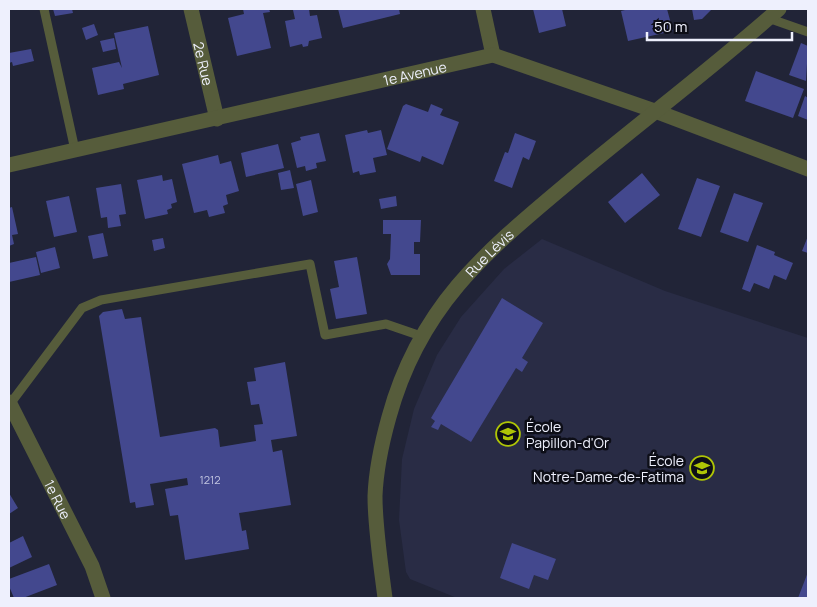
<svg xmlns="http://www.w3.org/2000/svg" width="817" height="607" viewBox="0 0 817 607" font-family="Manrope,sans-serif">
  <style>
    .built { fill: #292c45 }
    .building { fill: #43488e }
    .lines { fill: none; stroke-linecap: round; stroke-linejoin: round }
    .service { stroke: #565c3b; stroke-width: 9 }
    .minor { stroke: #565c3b; stroke-width: 15 }
    .labels { text-anchor: middle; dominant-baseline: central; stroke-width: 5; stroke-linejoin: round; paint-order: stroke }
    .number-label { font-size: 11px; fill: #c3c6e1 }
    .street-label { font-size: 14px; fill: #eef0fd; stroke: #0d0e17 }
    .poi-label { font-size: 14px; fill: #eef0fd; stroke: #0d0e17; text-anchor: start }
  </style>
  <rect width="100%" height="100%" fill="#212437"/>
  <path class="built" d="M542 239 665 291 808 338V598H457L410 579 406 572 399 520 402 459 414 409 437 355 461 317 504 269Z"/>
  <path class="building" d="M53 9H72L73 13 55 16Z
    M243 9H269L270 12 263 13 271 48 237 56 228 18 244 14Z
    M309 9 310 16 317 15 322 38 309 41 308 46 303 47 302 44 290 47 285 21 295 19 293 10Z
    M338 9H399L400 14 343 28Z
    M533 9H562L566 26 539 33Z
    M629 9H667L673 31 628 41 621 11Z
    M692 9H712L702 19 694 20Z
    M94 24 98 35 86 40 82 28Z
    M148 26 159 75 123 84 124 89 98 95 92 68 119 62 122 68 114 33Z
    M114 38 116 49 103 52 100 41Z
    M801 43 808 46 806 81 789 75Z
    M31 49 34 61 13 66 12 62 9 63V53Z
    M756 71 804 89 793 118 745 101Z
    M805 96 808 98V120L798 116Z
    M406 104 428 112 431 104 443 109 440 115 459 122 443 165 422 156 420 162 387 149 403 106Z
    M367 130 368 133 381 130 387 155 373 158 376 172 360 175 359 171 353 173 345 135Z
    M319 133 326 161 316 163 317 168 306 171 305 166 297 168 291 143 301 140 300 137Z
    M515 133 536 141 529 160 523 157 512 188 494 181 505 152 508 153Z
    M278 144 284 168 246 177 241 153Z
    M218 155 220 164 231 161 239 191 226 195 228 204 223 206 225 213 209 217 207 210 194 213 182 164Z
    M290 170 294 188 281 190 278 173Z
    M642 173 660 195 625 223 608 202Z
    M162 175 163 181 172 179 177 202 171 204 172 208 167 210 168 214 145 219 137 180Z
    M697 178 720 186 701 237 678 229Z
    M311 180 318 212 303 216 296 184Z
    M121 184 126 214 119 215 121 226 108 228 107 217 101 218 96 188Z
    M734 193 763 203 748 242 720 232Z
    M69 196 77 232 54 237 46 201Z
    M396 196 397 206 381 209 379 199Z
    M12 207 18 234 12 235 14 244 9 246V208Z
    M383 220H421L420 242H414V254H420V275H391L387 264 390 259 391 234H383Z
    M103 233 108 256 93 259 88 236Z
    M808 236V253L802 251Z
    M163 238 165 248 154 251 152 240Z
    M757 245 775 252 774 255 793 263 786 280 774 275 769 289 754 283 750 292 742 289Z
    M55 247 60 268 41 273 36 252Z
    M36 257 40 275 9 282V263Z
    M357 257 367 314 336 319 330 289 339 287 334 261Z
    M502 298 543 323 522 358 528 362 522 372 516 368 471 442 441 424 438 430 431 427 435 421 431 418Z
    M122 309 125 319 141 317 160 437 215 428 218 430 220 447 256 441 254 425 263 424 259 404 251 405 247 382 256 381 254 368 285 362 297 436 271 440 273 452 282 450 291 505 239 513 242 531 246 530 249 549 185 560 178 515 170 516 165 489 188 485 187 478 150 484 154 505 136 508 135 502 130 503 99 316 103 312Z
    M9 493 18 508 9 514Z
    M23 536 32 557 9 568V543Z
    M512 543 556 559 548 580 534 575 529 589 500 578Z
    M49 564 57 585 23 598H14L9 586V579Z
    M808 572V598H798Z"/>
  <g class="lines">
    <path class="service" d="M44 9 75 150
      M768 18 808 32
      M10 404 82 308 101 300 310 264 325 335 386 324 421 336"/>
    <g class="minor">
      <path id="s1" d="M191 9 217 119"/>
      <path d="M483 9 493 55"/>
      <path id="s2" d="M9 165 493 55 655 111 808 169"/>
      <path id="s3" d="M9 402 92 566 103 598"/>
      <path id="s4" d="M385 598C381 566 375 528 375 496 376 470 382 442 389 417 421 300 493 246 582 171 647 117 716 65 779 9"/>
    </g>
  </g>
  <defs>
    <g id="school-ring" transform="scale(1.25)"><circle r="9.5" fill="#0d0e17" stroke="#afc506" stroke-width="1.5"/><path d="M0-5L7-2L0 1L-7-2ZM-4 1L0 2.5L4 1V4Q0 6-4 4Z" fill="#afc506"/></g>
  </defs>
  <g fill-rule="evenodd">
    <use href="#school-ring" x="508" y="434"/>
    <use href="#school-ring" x="702" y="468"/>
  </g>
  <g class="labels">
    <g class="number-label">
      <text x="210" y="479">1212</text>
    </g>
    <g class="street-label">
      <text stroke="none"><textPath href="#s1" startOffset="56">2e Rue</textPath></text>
      <text stroke="none"><textPath href="#s2" startOffset="416">1e Avenue</textPath></text>
      <text stroke="none"><textPath href="#s4" startOffset="378">Rue Lévis</textPath></text>
      <text stroke="none"><textPath href="#s3" startOffset="109">1e Rue</textPath></text>
    </g>
    <g class="poi-label">
      <text x="526" y="426">École<tspan x="526" dy="16">Papillon-d'Or</tspan></text>
      <text x="684" y="460" text-anchor="end">École<tspan x="684" dy="16">Notre-Dame-de-Fatima</tspan></text>
    </g>
  </g>
  <rect width="817" height="607" fill="none" stroke="#eef0fd" stroke-width="20"/>
  <path d="M647 32v8h145v-8" fill="none" stroke="#eef0fd" stroke-width="2.5"/>
  <text x="654" y="32" font-size="15" fill="#eef0fd" stroke="#0d0e17" stroke-width="4" paint-order="stroke">50 m</text>
</svg>
